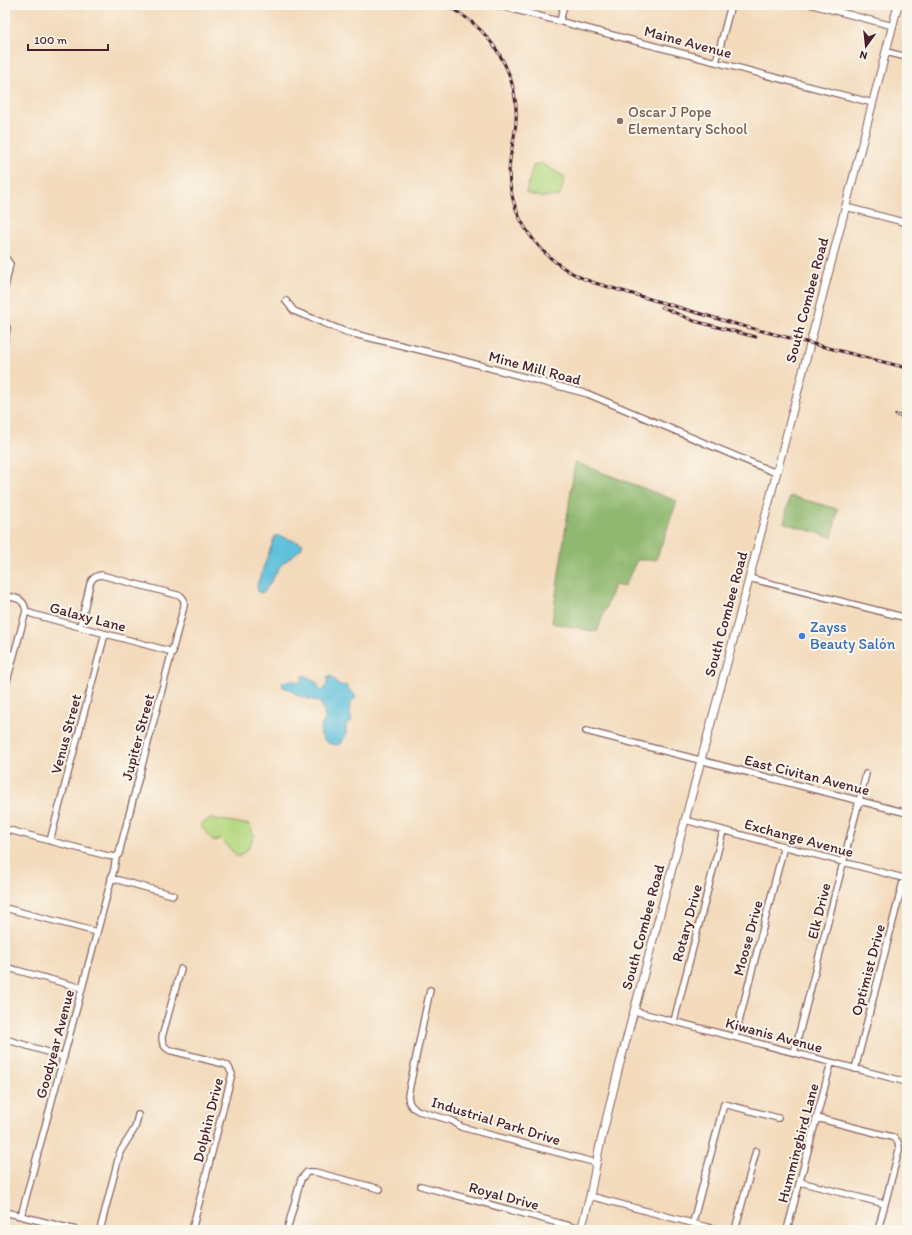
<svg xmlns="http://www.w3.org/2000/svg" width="912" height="1235" viewBox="0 0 912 1235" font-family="Itim,sans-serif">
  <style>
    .green { fill: #b5d881; stroke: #807c56 }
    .forest { fill: #90b86f; stroke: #6d6c4d }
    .water { fill: #5dc0db; stroke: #547083 }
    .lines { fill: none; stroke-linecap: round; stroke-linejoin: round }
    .minor-casing { stroke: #85605d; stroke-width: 8 }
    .major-casing { stroke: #85605d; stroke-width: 9 }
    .minor { stroke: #fff; stroke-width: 5.5 }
    .major { stroke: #fff; stroke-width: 7 }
    .rail-casing { stroke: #4a1f2b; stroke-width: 3 }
    .rail { stroke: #fbf7ec; stroke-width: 1.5; stroke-dasharray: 4.5; stroke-linecap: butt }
    .education-dot { fill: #8d6e63; stroke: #fbf7ec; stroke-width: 1.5 }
    .shop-dot { fill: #3f7fe0; stroke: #fbf7ec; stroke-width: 1.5 }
    .labels { text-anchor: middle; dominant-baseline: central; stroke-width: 4; stroke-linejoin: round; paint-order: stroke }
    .street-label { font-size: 15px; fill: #4a1f2b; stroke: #fbf7ec }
    .education-label { font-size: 15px; fill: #785e54; stroke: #fbf7ec; text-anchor: start }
    .shop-label { font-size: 15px; fill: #366cbe; stroke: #fbf7ec; text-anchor: start }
  </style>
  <rect width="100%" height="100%" fill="#fbf7ec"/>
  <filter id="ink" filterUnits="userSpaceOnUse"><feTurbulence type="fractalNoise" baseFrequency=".025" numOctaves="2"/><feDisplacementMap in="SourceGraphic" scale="8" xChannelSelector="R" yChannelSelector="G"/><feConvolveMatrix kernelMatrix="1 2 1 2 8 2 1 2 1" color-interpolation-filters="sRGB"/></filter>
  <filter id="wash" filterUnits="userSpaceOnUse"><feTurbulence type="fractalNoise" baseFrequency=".012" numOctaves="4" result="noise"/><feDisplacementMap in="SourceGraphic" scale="16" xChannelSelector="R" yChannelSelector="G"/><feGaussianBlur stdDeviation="0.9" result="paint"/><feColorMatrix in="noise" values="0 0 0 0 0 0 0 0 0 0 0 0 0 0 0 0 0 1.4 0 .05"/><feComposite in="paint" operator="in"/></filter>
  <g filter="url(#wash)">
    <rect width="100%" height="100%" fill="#f3dabb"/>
    <path class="green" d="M540 163 565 177 560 196 541 197 526 193 533 166Z
      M211 818 250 825 254 837 247 850 238 857 221 839 213 841 200 825Z"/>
    <path class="forest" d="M575 462 677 501 656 560H637L624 587 614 585 597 632 552 623Z
      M790 496 838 509 832 537 784 523Z"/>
    <path class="water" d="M275 536H280L303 544 301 549 281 565 265 591 261 593 258 592 257 585Z
      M304 675 316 682 321 692C327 688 327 683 328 677L331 676 339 685 347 686 350 691 354 694 356 698C347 704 349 712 352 721L346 725V734L341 744C331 747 318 740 321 728 321 725 324 722 325 719 325 714 322 707 321 703 314 699 306 699 299 696 292 693 293 689 283 687L282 682 292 680 299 683Z"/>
  </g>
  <g filter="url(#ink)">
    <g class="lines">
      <g class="minor-casing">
        <path id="minor" d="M497 5 873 103
          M813 5 893 26
          M560 21 564 5
          M886 52 907 57
          M716 62 731 5
          M846 207 907 223
          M5 257 10 264 5 287
          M286 301 294 311 346 332 445 356 588 394 776 473
          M5 323 7 328 5 339
          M749 578 907 618
          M5 596C16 598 24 598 26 611L32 614 173 652
          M5 653 14 655
          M5 688 26 611
          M586 731 907 813
          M685 820 907 879
          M5 829 108 856 116 857
          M50 841 105 634
          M111 878 173 895
          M5 908 97 932
          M5 967 82 988
          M181 969 162 1037C162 1043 163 1046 169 1050L224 1064 228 1066 232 1074 192 1230
          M430 990 408 1095 409 1102 412 1107 419 1111 453 1121 461 1127 597 1163
          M634 1011 903 1081H907
          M674 1021 723 831
          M735 1037 784 846
          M5 1039 64 1057
          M794 1053 866 774
          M855 1069 904 878
          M817 1118 892 1137C898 1140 899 1143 899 1150L878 1230
          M800 1182 885 1204
          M421 1186 581 1229
          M590 1196 718 1230
          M5 1212 76 1230
          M21 1216 114 869 116 857 119 854 121 845 184 606V600L181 596 101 575C95 576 92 578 90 584L80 626
          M693 1222 724 1104 778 1118
          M100 1230 120 1152 135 1128 138 1115
          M287 1230 301 1179 307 1172H315L380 1189
          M735 1230 756 1151
          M787 1230 831 1063"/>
      </g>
      <g class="major-casing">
        <path id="major" d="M581 1230 590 1196 599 1149 619 1067 734 637 898 5"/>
      </g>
      <use href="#minor" class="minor"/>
      <use href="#major" class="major"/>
      <g class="rail-casing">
        <path id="rail" d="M444 5C489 25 519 72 516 121 515 139 509 155 509 173 511 225 547 267 595 283L739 325 907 368
          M662 307 694 321 756 337
          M896 415 907 418"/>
      </g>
      <use href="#rail" class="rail"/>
    </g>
  </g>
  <circle class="education-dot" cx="620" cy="121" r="4"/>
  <circle class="shop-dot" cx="802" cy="636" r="4"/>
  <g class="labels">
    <g class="street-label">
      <text transform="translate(688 42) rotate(15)">Maine Avenue</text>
      <text transform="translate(807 300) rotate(-75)">South Combee Road</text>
      <text transform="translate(535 368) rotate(15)">Mine Mill Road</text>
      <text transform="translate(726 614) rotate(-75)">South Combee Road</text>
      <text transform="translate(88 617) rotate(15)">Galaxy Lane</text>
      <text transform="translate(66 734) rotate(-75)">Venus Street</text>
      <text transform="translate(138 737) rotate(-75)">Jupiter Street</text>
      <text transform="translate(807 775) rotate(14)">East Civitan Avenue</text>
      <text transform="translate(799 838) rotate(15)">Exchange Avenue</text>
      <text transform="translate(819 911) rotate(-76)">Elk Drive</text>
      <text transform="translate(687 923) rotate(-75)">Rotary Drive</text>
      <text transform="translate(643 927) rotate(-75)">South Combee Road</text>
      <text transform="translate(748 938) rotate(-75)">Moose Drive</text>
      <text transform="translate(868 970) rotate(-75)">Optimist Drive</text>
      <text transform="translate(774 1035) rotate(15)">Kiwanis Avenue</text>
      <text transform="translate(55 1044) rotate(-75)">Goodyear Avenue</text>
      <text transform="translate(208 1120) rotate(-76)">Dolphin Drive</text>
      <text transform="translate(496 1121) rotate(17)">Industrial Park Drive</text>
      <text transform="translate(798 1143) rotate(-75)">Hummingbird Lane</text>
      <text transform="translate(504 1196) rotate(15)">Royal Drive</text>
    </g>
    <g class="education-label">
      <text x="628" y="112">Oscar J Pope<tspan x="628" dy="17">Elementary School</tspan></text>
    </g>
    <g class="shop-label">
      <text x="810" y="627">Zayss<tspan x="810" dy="17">Beauty Salón</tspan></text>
    </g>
  </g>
  <rect width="912" height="1235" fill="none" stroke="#fbf7ec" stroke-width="20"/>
  <g transform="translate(866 46) rotate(195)" stroke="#fbf7ec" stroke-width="3" paint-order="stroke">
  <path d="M0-3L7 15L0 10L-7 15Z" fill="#4a1f2b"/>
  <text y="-6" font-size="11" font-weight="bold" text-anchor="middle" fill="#4a1f2b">N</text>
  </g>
  <path d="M28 44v6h80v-6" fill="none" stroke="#4a1f2b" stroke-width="2"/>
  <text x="34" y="44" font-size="12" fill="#4a1f2b" stroke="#fbf7ec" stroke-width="3" paint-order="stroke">100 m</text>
</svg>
